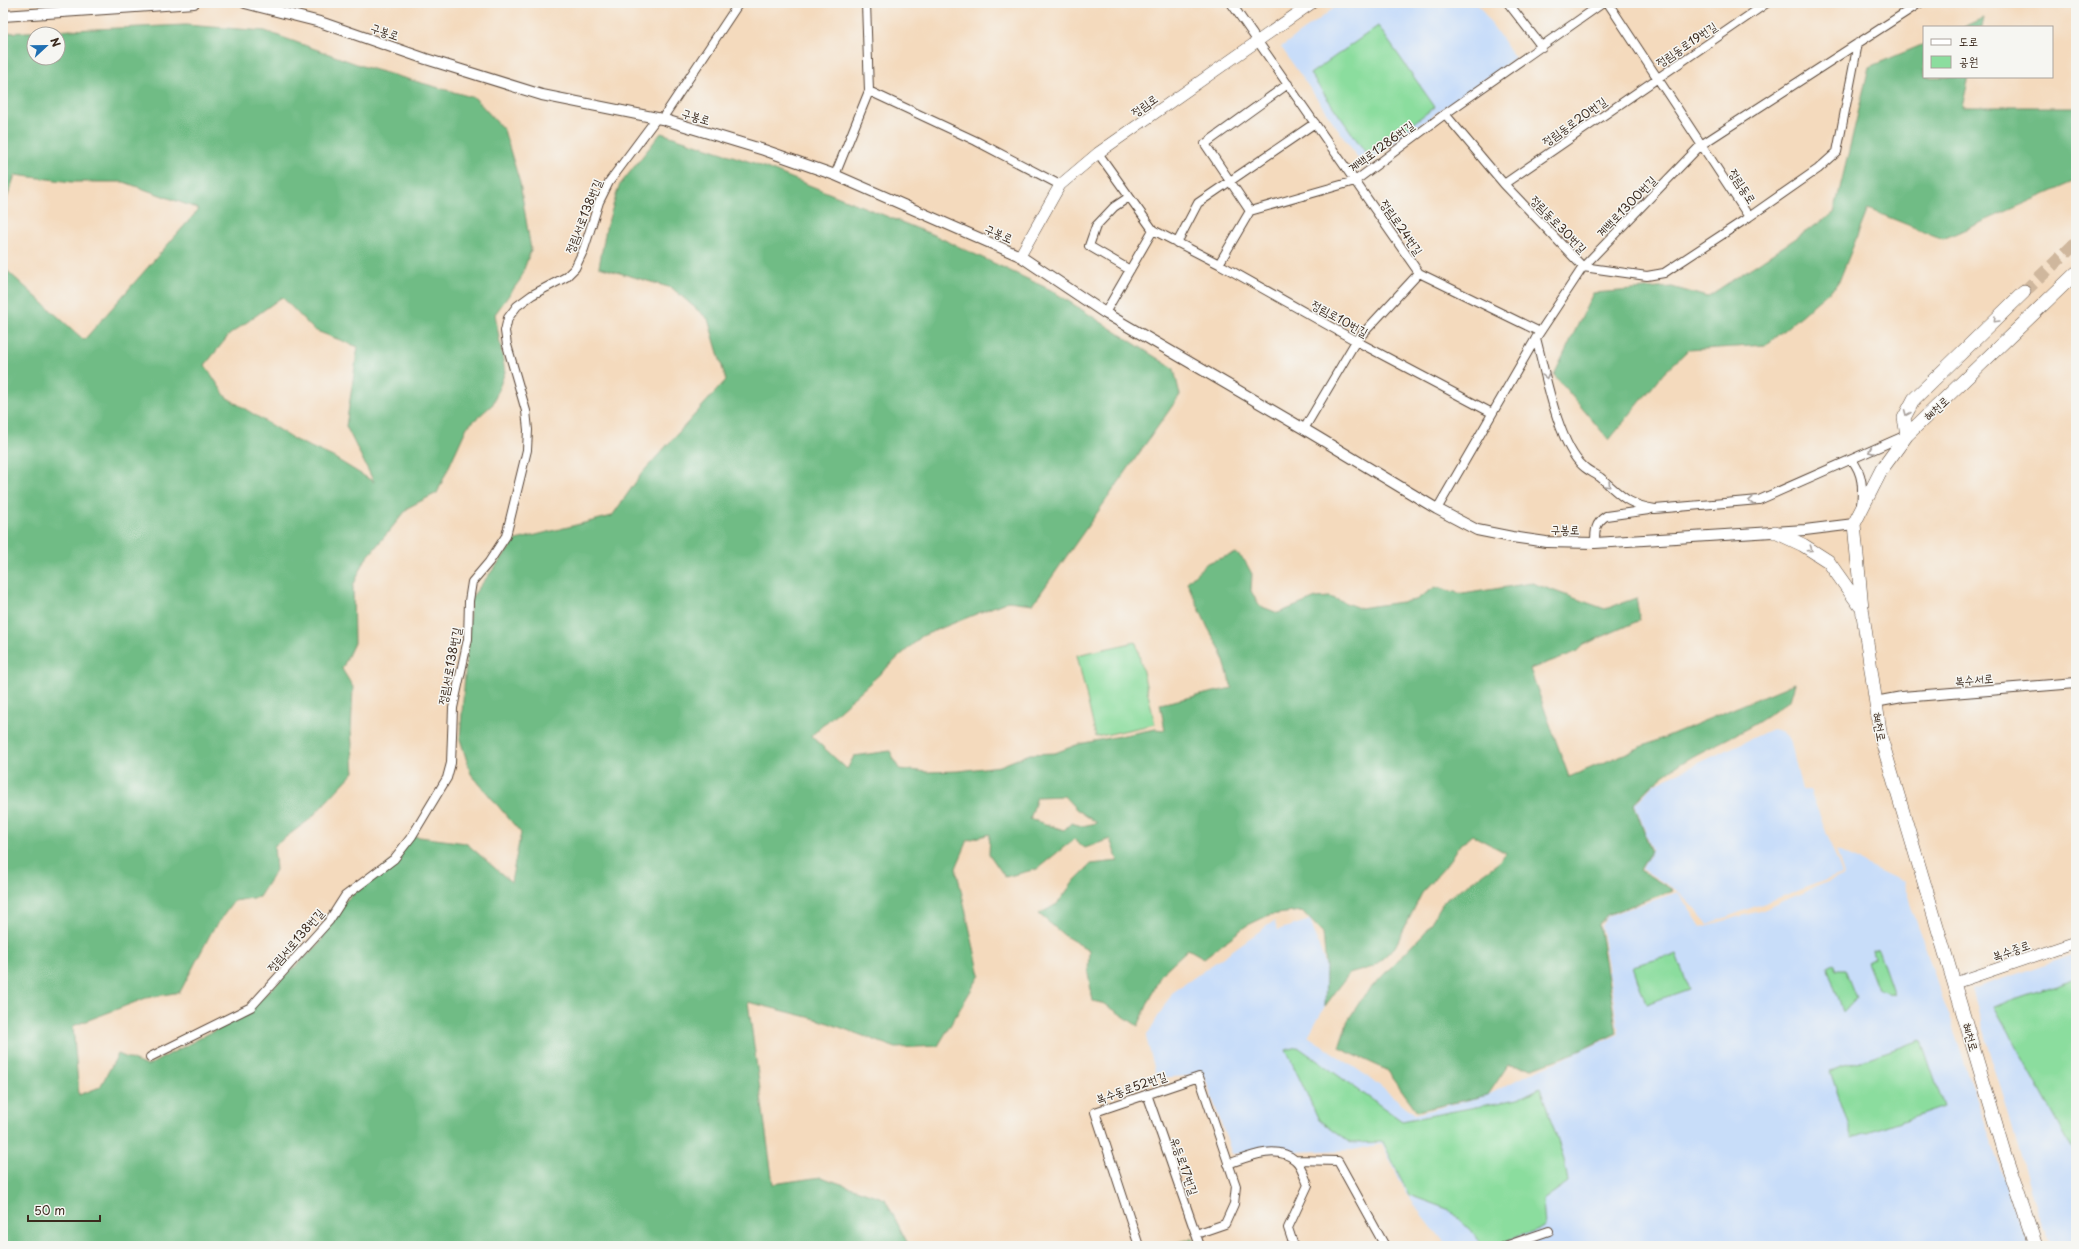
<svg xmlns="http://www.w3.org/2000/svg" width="2079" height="1249" viewBox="0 0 2079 1249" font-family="'Playpen Sans','Poor Story',sans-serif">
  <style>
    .built { fill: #c8ddf9 }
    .green { fill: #8bdd9e; stroke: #63845e }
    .forest { fill: #70bc85; stroke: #567352; fill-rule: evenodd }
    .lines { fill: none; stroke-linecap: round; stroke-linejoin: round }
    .primary-tunnel { stroke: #cfb79d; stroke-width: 13; stroke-dasharray: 13 6; stroke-linecap: butt }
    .minor-casing { stroke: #574436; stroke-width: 10 }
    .tertiary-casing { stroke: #574436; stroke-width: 12 }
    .secondary-casing { stroke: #574436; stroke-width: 12 }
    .primary-casing { stroke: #574436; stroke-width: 14 }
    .minor { stroke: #fff; stroke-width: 8 }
    .tertiary { stroke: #fff; stroke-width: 10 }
    .secondary { stroke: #fff; stroke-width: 11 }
    .primary { stroke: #fff; stroke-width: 13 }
    .oneway { stroke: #a79f9a }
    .labels { text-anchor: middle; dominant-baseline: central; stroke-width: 3; stroke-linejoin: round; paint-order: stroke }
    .street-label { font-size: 12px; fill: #3b2a1e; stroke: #f6f6f2 }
  </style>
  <rect width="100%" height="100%" fill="#f6f6f2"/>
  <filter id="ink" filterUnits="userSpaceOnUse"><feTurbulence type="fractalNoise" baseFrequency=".025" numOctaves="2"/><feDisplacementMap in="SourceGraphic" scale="8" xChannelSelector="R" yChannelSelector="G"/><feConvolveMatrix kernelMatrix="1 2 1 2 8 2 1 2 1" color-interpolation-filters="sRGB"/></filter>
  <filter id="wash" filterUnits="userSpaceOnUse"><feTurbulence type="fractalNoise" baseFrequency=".012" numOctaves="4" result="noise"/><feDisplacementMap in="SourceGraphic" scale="16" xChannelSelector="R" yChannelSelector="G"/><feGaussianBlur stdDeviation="0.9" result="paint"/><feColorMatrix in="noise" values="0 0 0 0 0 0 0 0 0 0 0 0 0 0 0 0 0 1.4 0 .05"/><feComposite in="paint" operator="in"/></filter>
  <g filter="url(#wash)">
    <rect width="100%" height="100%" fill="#f4dabd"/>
    <path class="built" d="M1341 3H1477L1515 58 1363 165 1281 47Z
      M1772 729 1782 731 1791 743 1802 790H1810L1842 874 1708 924 1679 892 1642 869 1652 850 1635 804 1654 784Z
      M1836 850 1903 882 2015 1211 2029 1246H1447L1407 1195 1382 1144 1353 1150 1232 1154 1204 1075 1157 1078 1146 1037 1172 993 1274 921 1278 930 1310 920 1326 967 1325 1006 1308 1036 1370 1078 1415 1114 1488 1095 1522 1077 1619 1034 1601 925 1607 916 1678 892 1701 927 1760 911 1844 875Z
      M2076 954V1246H2052L2038 1216 1972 989Z"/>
    <path class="green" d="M1378 26 1435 107 1368 156 1310 74Z
      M1136 642 1155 724 1096 737 1077 655Z
      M1878 949 1894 995 1878 990 1867 962 1874 958 1872 951Z
      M1676 954 1689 989 1646 1004 1633 966Z
      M1833 963 1836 970H1845L1856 998 1843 1012 1827 966Z
      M2076 978V1153L2075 1154 1994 1006Z
      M1921 1040 1944 1107 1853 1138 1830 1071Z
      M1298 1047 1402 1121 1518 1099 1540 1088 1564 1159 1568 1182 1543 1200 1545 1227 1491 1246H1481L1472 1231 1450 1210 1409 1195 1383 1142 1350 1143 1319 1120 1286 1050Z
      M1193 1238 1195 1246H1166Z"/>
    <path class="forest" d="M1984 18 1982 27H1964Z
      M186 25 265 31 365 67 475 98 504 130 520 183 531 250 520 280 495 314 505 372 493 404 467 427 437 493 409 507 365 560 353 586 354 643 342 669 353 687 351 731 354 772 309 820 274 846 276 870 259 897 234 901 212 931 180 992 146 998 73 1026 79 1095 100 1087 118 1054 147 1066 242 1016 319 944 343 903 394 859 412 836 466 843 511 882 521 833 471 774 460 739 471 598 516 540 612 516 642 473 726 380 708 319 672 288 599 267 606 229 619 186 661 133 754 163 936 236 1051 290 1174 369 1180 395 1033 604 1008 601 922 636 811 736 847 769 854 756 890 751 899 769 928 772 959 771 1000 766 1030 754 1055 753 1079 744 1155 729 1165 730 1160 704 1232 688 1221 651 1208 628 1187 582 1207 563 1236 553 1245 561 1252 574 1251 591 1260 606 1278 613 1316 598 1330 597 1359 608 1416 600 1435 587 1463 594 1532 583 1605 609 1636 598 1640 620 1583 645 1576 652 1530 669 1569 777 1795 683 1790 700C1775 711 1760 722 1744 730 1703 752 1664 766 1634 804L1651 851 1640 870 1673 890 1607 915 1599 924 1617 1033 1577 1052 1533 1068 1508 1065 1488 1095 1417 1111 1387 1070 1339 1048 1348 1020 1365 994 1425 932 1444 901 1498 863 1506 853 1472 835 1457 848 1445 867 1423 891 1395 947 1373 967 1349 974 1325 1006 1326 967 1323 933 1302 911 1269 915 1246 926 1204 958 1188 949 1161 974 1138 1026 1105 1004 1093 1001 1088 974 1089 950 1065 936 1039 914 1057 904 1075 880 1091 864 1118 861 1110 839 1085 848 1074 839 1037 869 1005 877 989 854 990 834 968 840 956 868 980 975 938 1046 896 1048 820 1020 748 1002 773 1184 821 1177 885 1199 909 1246H3V267L84 340 199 209 124 182H72L15 175 3 210V33ZM34 34H58V58H34ZM282 297 314 330 358 347 346 426 374 482 333 457 295 440 226 397 205 365 229 335ZM1064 796 1076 809 1097 823 1082 826 1071 823 1064 830 1030 819 1037 797Z
      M1924 44V77H1969L1962 107H2074L2076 109V181L1943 239 1868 209 1838 284 1766 345 1688 350 1663 374 1609 440 1554 375 1593 293 1672 287 1707 297 1834 213 1869 67Z"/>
  </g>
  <g filter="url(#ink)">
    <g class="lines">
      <path class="primary-tunnel" d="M2024 292 2076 243"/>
      <g class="minor-casing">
        <path id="minor" d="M1231 3 1419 273 1540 332
          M1508 3 1542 47
          M1608 3 1749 217
          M869 91 976 141 1060 185
          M1445 114 1504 184 1583 267 1647 276 1664 273 1749 217 1818 169 1837 152 1858 43
          M662 119 739 3
          M1098 153 1153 230 1219 264 1356 341 1492 413
          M835 175 869 91 866 3
          M1504 184 1767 3
          M1129 197 1114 207 1096 226 1089 246 1130 270
          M1250 211 1205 144 1288 84
          M1177 243 1198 203 1315 123
          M1219 264 1250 211 1355 181 1445 114 1603 3
          M1105 313 1153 230
          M1536 338C1545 372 1558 444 1583 466 1588 471 1596 474 1601 478 1622 496 1626 504 1655 509L1759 500 1904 436
          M1304 429 1356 341 1419 273
          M1852 460C1863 474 1863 488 1861 505
          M1437 509 1536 338 1583 267 1701 145 1920 3
          M1595 543C1595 531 1595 523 1606 516L1649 510
          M150 1057 251 1007 329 921 345 896 394 859 412 836 447 778 451 763 453 708 468 639 469 601 472 582 489 562 506 536 527 450 528 430 526 411 507 345 505 331 508 318 517 306 532 295 566 277 575 268 584 249 599 202 609 182 656 119
          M1147 1094 1200 1246
          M1296 1160 1338 1161 1385 1246
          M1228 1164C1248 1157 1276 1144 1295 1160 1301 1164 1305 1178 1308 1185L1288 1228 1294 1246
          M1139 1246 1095 1112 1199 1077 1236 1186 1234 1204 1225 1224 1196 1234
          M1505 1246 1549 1231"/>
      </g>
      <g class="tertiary-casing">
        <path id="tertiary" d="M245 3 320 22 426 59 542 95 662 119 764 150 835 175 1020 256 1105 313 1304 429 1437 509 1477 530 1512 537 1546 542 1595 543 1805 530 1854 524
          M3 16 194 3
          M1875 702 1902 697 2076 683"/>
      </g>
      <g class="secondary-casing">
        <path id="secondary" d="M1020 256 1060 185 1098 153 1312 3
          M1955 983 2076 942"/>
      </g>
      <g class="primary-casing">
        <path id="primary" d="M1907 435 1904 418 1914 399 2024 292
          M1775 532 1803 545 1828 561 1860 606
          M2036 1246 2004 1151 1881 738 1862 608 1854 524 1882 469 1907 435 2076 273"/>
      </g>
      <use href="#minor" class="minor"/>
      <use href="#tertiary" class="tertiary"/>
      <use href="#secondary" class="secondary"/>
      <use href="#primary" class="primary"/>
    </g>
    <defs><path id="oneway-chevron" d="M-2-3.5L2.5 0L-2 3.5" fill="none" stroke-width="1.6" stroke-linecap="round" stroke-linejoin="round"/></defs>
    <g class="oneway">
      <use href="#oneway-chevron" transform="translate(1996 320) rotate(135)"/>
      <use href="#oneway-chevron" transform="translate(1546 376) rotate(75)"/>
      <use href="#oneway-chevron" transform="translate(1907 413) rotate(113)"/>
      <use href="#oneway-chevron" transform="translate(1871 451) rotate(156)"/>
      <use href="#oneway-chevron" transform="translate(1608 485) rotate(46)"/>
      <use href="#oneway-chevron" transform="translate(1751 501) rotate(176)"/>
      <use href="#oneway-chevron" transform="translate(1810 549) rotate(34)"/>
    </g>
  </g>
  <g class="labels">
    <g class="street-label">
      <text transform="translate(385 31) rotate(19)">구봉로</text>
      <text transform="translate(1686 44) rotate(-34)">정림동로19번길</text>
      <text transform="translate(1144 105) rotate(-35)">정림로</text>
      <text transform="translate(696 116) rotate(17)">구봉로</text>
      <text transform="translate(1574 121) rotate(-35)">정림동로20번길</text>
      <text transform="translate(1381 146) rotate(-36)">계백로1286번길</text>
      <text transform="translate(1743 186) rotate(57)">정림동로</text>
      <text transform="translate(1626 206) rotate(-46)">계백로1300번길</text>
      <text transform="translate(583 216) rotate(-68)">정림서로138번길</text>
      <text transform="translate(1559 224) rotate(46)">정림동로30번길</text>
      <text transform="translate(1402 227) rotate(55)">정림로24번길</text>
      <text transform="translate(999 233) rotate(24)">구봉로</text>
      <text transform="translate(1340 318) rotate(29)">정림로10번길</text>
      <text transform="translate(1936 408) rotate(-43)">혜천로</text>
      <text transform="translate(1565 529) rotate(1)">구봉로</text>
      <text transform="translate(449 666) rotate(-79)">정림서로138번길</text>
      <text transform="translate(1974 679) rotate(-5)">복수서로</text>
      <text transform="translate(1880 727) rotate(80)">혜천로</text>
      <text transform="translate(295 940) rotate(-49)">정림서로138번길</text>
      <text transform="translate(2011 950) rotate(-19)">복수중로</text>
      <text transform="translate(1971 1037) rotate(74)">혜천로</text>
      <text transform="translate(1131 1087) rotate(-19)">복수동로52번길</text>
      <text transform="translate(1185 1166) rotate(71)">유등로17번길</text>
    </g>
  </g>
  <rect width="2079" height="1249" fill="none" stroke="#f6f6f2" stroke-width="16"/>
  <rect x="1923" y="26" width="130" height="52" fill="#f6f6f2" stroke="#aba49d"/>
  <rect x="1931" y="39" width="20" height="6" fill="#ffffff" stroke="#aba49d"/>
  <text x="1959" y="46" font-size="12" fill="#3b2a1e">도로</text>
  <rect x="1931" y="56" width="20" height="12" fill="#8bdd9e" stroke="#aba49d"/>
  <text x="1959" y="66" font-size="12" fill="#3b2a1e">공원</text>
  <g transform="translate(46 46) rotate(68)"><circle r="19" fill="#f6f6f2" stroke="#aba49d"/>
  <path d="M0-3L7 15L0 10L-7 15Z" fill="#1f6fb2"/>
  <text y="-6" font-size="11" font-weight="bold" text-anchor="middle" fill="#3b2a1e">N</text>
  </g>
  <path d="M28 1215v6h72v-6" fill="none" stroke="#3b2a1e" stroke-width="2"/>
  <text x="34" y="1215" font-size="12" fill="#3b2a1e" stroke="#f6f6f2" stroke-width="3" paint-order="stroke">50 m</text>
</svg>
